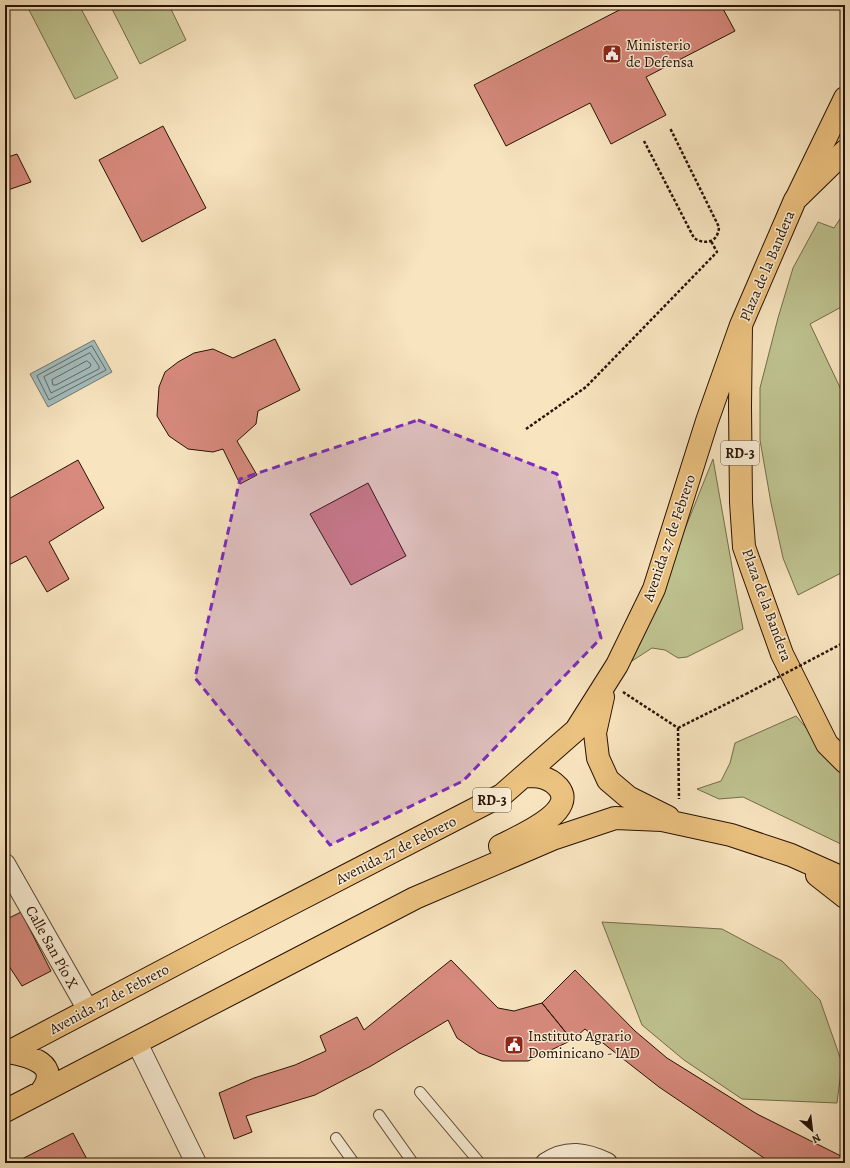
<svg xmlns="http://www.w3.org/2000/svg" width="850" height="1168" viewBox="0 0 850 1168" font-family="Alegreya,serif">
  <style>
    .green { fill: #bfc491; stroke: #746b4a }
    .water { fill: #a2bcbd; stroke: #717872 }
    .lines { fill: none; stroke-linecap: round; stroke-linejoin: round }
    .shore { stroke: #656760; stroke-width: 1 }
    .building { fill: #d78a7d; stroke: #281202 }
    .service-casing { stroke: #5c4732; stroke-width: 12 }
    .minor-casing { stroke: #5c4732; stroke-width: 22 }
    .primary-casing { stroke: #281202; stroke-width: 24 }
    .trunk-casing { stroke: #281202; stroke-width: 24 }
    .path { stroke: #281202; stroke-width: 2.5; stroke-dasharray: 3 2; stroke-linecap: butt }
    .service { stroke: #faeed6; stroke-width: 10 }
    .minor { stroke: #faeed6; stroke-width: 20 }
    .primary { stroke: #ecc280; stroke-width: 22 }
    .trunk { stroke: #ecc280; stroke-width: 22 }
    .path-bridge { stroke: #281202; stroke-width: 2.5; stroke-dasharray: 3 2; stroke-linecap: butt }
    .marked { fill: #7b2cbf; fill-opacity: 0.2; stroke: #7b2cbf; stroke-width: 3; stroke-dasharray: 8 5; stroke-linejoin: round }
    .labels { text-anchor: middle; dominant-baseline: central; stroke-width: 3; stroke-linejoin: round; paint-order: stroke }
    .shield { fill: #faeed6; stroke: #675442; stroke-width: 1 }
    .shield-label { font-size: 14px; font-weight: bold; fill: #281202 }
    .poi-label { font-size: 15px; fill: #281202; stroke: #faeed6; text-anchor: start }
    .street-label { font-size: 15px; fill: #281202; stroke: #faeed6 }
  </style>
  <rect width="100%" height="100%" fill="#f8e5c0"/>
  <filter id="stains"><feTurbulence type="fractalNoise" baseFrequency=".005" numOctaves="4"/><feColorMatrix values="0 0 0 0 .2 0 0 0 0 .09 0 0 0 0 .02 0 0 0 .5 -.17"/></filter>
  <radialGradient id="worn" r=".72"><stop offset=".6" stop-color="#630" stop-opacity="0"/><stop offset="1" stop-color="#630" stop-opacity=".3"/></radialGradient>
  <path class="green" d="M39 5H79L118 78 75 99 29 10Z
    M110 5H169L186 40 140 64Z
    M842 216 845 218V305L810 324 845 398V497L843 517 845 534V571L798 595 783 558 771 503 760 440V388L778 318 793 268 818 222 834 228Z
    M713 459 743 629 687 657 678 658 665 650 652 648 632 661Z
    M796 716 845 773V846L743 797 719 799 697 789 721 781 730 763 735 743Z
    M602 922 722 929 782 961 820 1000 842 1063 837 1103 742 1099 684 1060 642 1025Z"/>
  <path class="water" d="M94 340 112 372 48 407 30 374Z"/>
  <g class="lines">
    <path class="shore" d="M92 346 106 370 49 400 37 376Z
      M90 353 99 366V369L51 393 44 377Z
      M87 361 91 364 90 367 56 385H53L52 380Z"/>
  </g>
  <path class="building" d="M629 5H721L735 31 646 77 666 115 611 144 590 103 506 146 474 85Z
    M163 126 206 208 142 242 99 160Z
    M17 154 31 182 5 191 7 205 5 209V158Z
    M275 339 300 390 258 411 256 424 237 441 257 475 240 484 223 449 213 452 188 449 169 436 157 416 159 387 165 372 178 362 194 353 213 349 233 358Z
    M78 460 104 508 49 542 69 579 47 592 26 556 5 567V501Z
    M368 483 406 556 351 585 310 514Z
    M21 912 51 971 22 986 5 960V920Z
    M451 960 498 1008 514 1011 542 1003 572 1040 528 1061H502L479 1053 457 1038 448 1020 371 1066 315 1095 246 1116 252 1132 234 1139 219 1093 254 1078 295 1065 326 1051 320 1036 357 1017 364 1030Z
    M575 970 635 1031 667 1058 757 1114 845 1158V1163H761L764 1158 659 1087 585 1029 572 1040 542 1003Z
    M73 1133 89 1163H14Z"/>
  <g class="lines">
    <g class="service-casing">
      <path id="service" d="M420 1092 479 1162
        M379 1115 413 1163
        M336 1138 354 1163"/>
    </g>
    <g class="minor-casing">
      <path id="minor" d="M5 864 88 1010
        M137 1043 196 1163
        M546 1163C567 1149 586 1153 607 1163"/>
    </g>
    <g class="primary-casing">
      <path id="primary" d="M797 197 845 98"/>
    </g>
    <g class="trunk-casing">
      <path id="trunk" d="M845 151 795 200 741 325 740 406 741 502 744 547 782 654 827 744 845 762
        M603 697 595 733 598 758 608 780 628 797 668 817
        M500 846C515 838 580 812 558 787 548 776 537 776 524 776
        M817 875 845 897
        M8 1052C30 1056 62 1064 41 1092
        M5 1054 227 937 502 795 576 730 617 665 654 589 707 421 741 325
        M5 1111 415 898 555 838 615 818 662 820 731 835 791 855 845 879"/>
    </g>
    <path class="path" d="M644 141 694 238C705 245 718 243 719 227L670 128
      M526 429 586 387 717 252 711 241
      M623 692 678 728
      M678 728 679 799
      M678 728 746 694"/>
    <use href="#service" class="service"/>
    <use href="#minor" class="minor"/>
    <use href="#primary" class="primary"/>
    <use href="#trunk" class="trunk"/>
    <path class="path-bridge" d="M746 694 845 642"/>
  </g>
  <path class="marked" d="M418 420 557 474 601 638 463 781 330 845 195 678 240 479Z"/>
  <defs>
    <g id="civic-square" transform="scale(1)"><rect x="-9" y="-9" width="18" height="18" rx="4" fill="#8f2418" stroke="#faeed6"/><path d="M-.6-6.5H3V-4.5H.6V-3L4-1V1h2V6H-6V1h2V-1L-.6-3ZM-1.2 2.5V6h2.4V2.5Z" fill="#fff"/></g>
  </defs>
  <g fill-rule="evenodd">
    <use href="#civic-square" x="612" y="54"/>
    <use href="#civic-square" x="514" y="1045"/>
  </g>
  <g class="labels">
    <g class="shield">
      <rect x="721" y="441" width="38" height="24" rx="3"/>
      <rect x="473" y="788" width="38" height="24" rx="3"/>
    </g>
    <g class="shield-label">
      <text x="740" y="453">RD-3</text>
      <text x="492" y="800">RD-3</text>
    </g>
    <g class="poi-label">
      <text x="626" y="45">Ministerio<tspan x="626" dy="17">de Defensa</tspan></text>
      <text x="528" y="1036">Instituto Agrario<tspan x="528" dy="17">Dominicano - IAD</tspan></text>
    </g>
    <g class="street-label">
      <text transform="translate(767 266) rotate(-67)">Plaza de la Bandera</text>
      <text transform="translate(669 538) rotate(-71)">Avenida 27 de Febrero</text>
      <text transform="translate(767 605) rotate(70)">Plaza de la Bandera</text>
      <text transform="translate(396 850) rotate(-27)">Avenida 27 de Febrero</text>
      <text transform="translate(52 947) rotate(61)">Calle San Pío X</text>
      <text transform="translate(109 999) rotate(-28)">Avenida 27 de Febrero</text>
    </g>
  </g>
  <rect width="850" height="1168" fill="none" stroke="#f8e5c0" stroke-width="20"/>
  <rect x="6" y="6" width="838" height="1156" fill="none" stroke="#281202" stroke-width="2"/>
  <rect x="10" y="10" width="830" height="1148" fill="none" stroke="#281202"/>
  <g transform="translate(812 1130) rotate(152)" stroke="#faeed6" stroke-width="3" paint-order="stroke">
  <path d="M0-3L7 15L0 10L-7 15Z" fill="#281202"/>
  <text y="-6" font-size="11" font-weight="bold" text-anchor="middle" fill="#281202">N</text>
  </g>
  <rect width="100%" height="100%" filter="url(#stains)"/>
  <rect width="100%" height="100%" fill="url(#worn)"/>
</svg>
